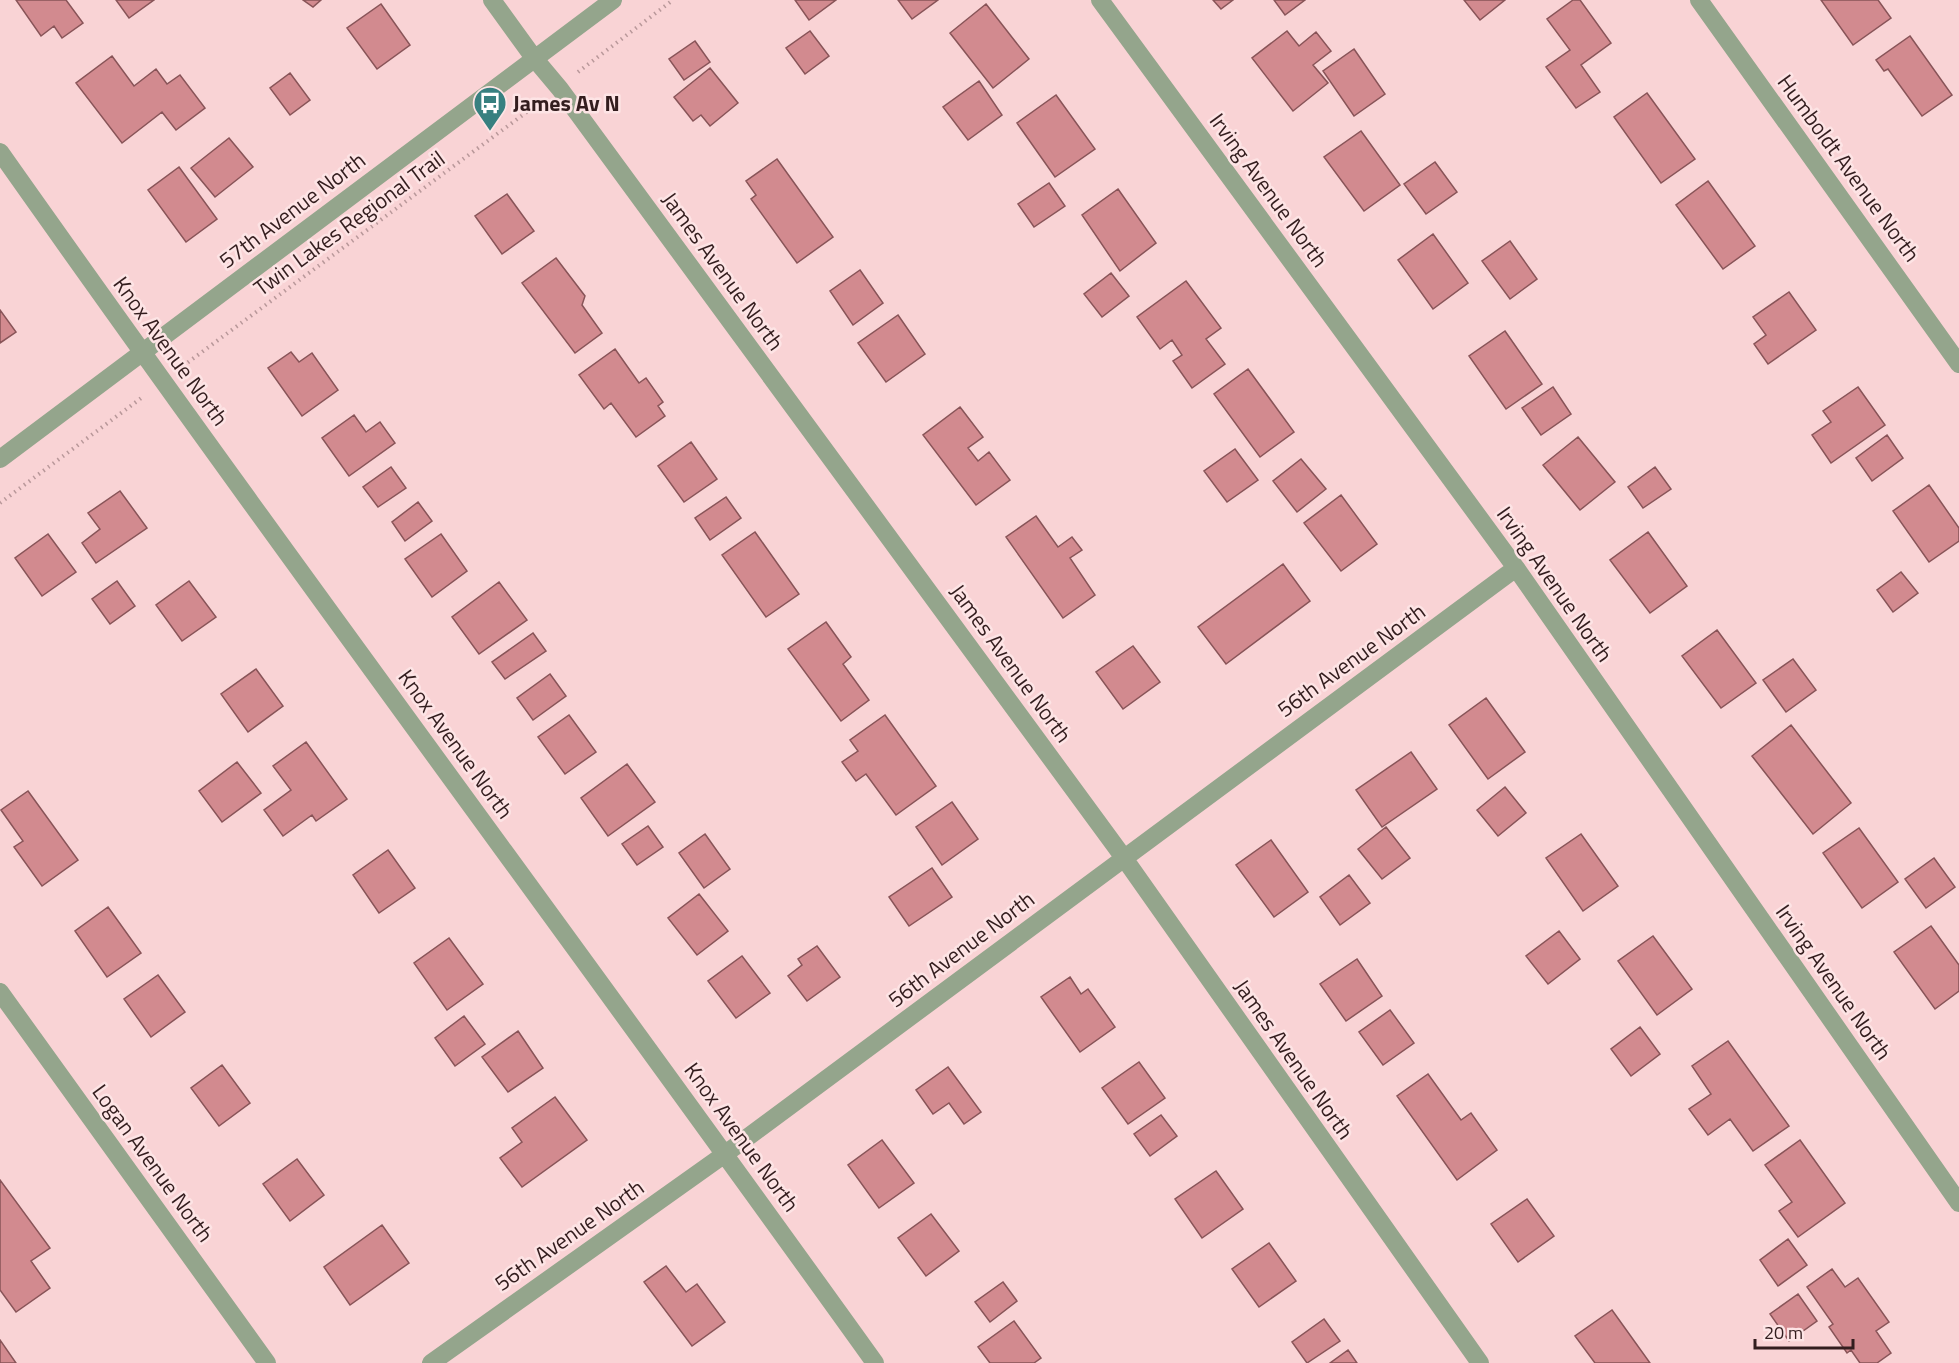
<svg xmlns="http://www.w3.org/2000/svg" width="1959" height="1363" viewBox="0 0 1959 1363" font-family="'Titillium Web',sans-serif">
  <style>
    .building { fill: #d28a8f; stroke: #885458; stroke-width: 1.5 }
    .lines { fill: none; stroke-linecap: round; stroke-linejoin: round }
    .path { stroke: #b9989a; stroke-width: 4; stroke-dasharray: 1.5 4.5; stroke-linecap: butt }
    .minor { stroke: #94a58c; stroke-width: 18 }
    .labels { text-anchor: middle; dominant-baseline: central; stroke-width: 5; stroke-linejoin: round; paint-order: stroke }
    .poi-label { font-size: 22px; font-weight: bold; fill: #331d1e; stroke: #fde4e5; text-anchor: start }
    .street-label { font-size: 22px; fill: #331d1e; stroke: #fde4e5 }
  </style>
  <rect width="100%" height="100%" fill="#f9d3d5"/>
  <path class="building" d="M16 0H66L83 23 62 38 54 26 41 36Z
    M116 0H154L129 18Z
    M303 0H321L313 7Z
    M795 0H836L809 20Z
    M898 0H938L912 19Z
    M1213 0H1233L1221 9Z
    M1274 0H1305L1285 15Z
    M1464 0H1505L1480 20Z
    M1573 0H1580L1611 43 1581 65 1600 92 1576 108 1546 67 1570 50 1547 19Z
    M1821 0H1878L1891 18 1853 45Z
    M381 4 410 45 377 69 347 28Z
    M986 4 1029 59 993 88 950 33Z
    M810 31 829 56 805 74 786 48Z
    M1287 31 1299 46 1316 32 1331 51 1313 65 1328 83 1293 111 1252 58Z
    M1910 36 1952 95 1922 116 1888 69 1884 71 1876 60Z
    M695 41 710 62 684 80 669 59Z
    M1354 49 1385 94 1354 116 1323 71Z
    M112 56 134 86 156 69 167 84 180 75 205 108 176 130 162 112 122 143 76 83Z
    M710 68 738 103 710 126 701 115 693 121 674 97Z
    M290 73 310 100 290 115 270 88Z
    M979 81 1002 115 968 140 943 107Z
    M1647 93 1695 159 1661 183 1614 117Z
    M1056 95 1095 149 1055 177 1017 123Z
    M1361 131 1400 185 1364 211 1324 157Z
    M229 138 253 167 215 197 191 168Z
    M777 159 833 237 797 263 751 199 756 195 746 181Z
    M1435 162 1457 192 1426 214 1404 184Z
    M179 167 217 219 186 242 148 190Z
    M1708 181 1755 246 1723 269 1676 205Z
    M1049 183 1065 206 1034 227 1018 204Z
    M1118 189 1156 243 1120 271 1082 215Z
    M507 194 534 231 502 254 475 216Z
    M1433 234 1468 283 1433 309 1398 260Z
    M1510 241 1537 279 1510 299 1482 261Z
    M556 258 585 296 582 305 602 333 575 353 522 283Z
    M860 270 883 303 853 325 830 291Z
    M1111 273 1129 296 1102 317 1084 294Z
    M1186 281 1221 328 1206 339 1225 364 1192 388 1173 361 1182 355 1172 340 1160 349 1137 317Z
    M1789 292 1816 330 1768 364 1754 344 1766 335 1753 317Z
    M0 310 16 332 0 343Z
    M898 315 925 354 886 382 858 343Z
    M1505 331 1542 384 1506 409 1469 356Z
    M615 349 639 383 646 378 663 402 658 406 665 416 636 437 611 403 604 409 579 375Z
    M291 352 299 362 312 353 338 390 302 416 268 368Z
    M1248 369 1294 432 1260 457 1214 394Z
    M1553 387 1571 414 1541 435 1522 408Z
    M1858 387 1885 425 1831 463 1812 435 1831 422 1823 411Z
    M960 407 983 437 968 448 978 461 989 452 1010 480 976 505 923 435Z
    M354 415 366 432 380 422 395 443 349 476 322 438Z
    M1887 435 1903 458 1872 481 1856 458Z
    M1578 437 1615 482 1580 510 1543 465Z
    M691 442 717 479 684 502 658 466Z
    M1235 449 1258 480 1227 502 1204 471Z
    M1301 459 1326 489 1297 512 1273 481Z
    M391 467 406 488 378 507 363 487Z
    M1655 467 1671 489 1643 508 1628 487Z
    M1929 485 1959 528V541L1929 562 1893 511Z
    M120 491 147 528 96 563 82 543 100 529 88 513Z
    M1341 495 1377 544 1341 571 1304 523Z
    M726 497 741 518 710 540 695 518Z
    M418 502 432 521 405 541 392 522Z
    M1036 516 1058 547 1072 537 1082 550 1070 558 1095 595 1063 618 1006 537Z
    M755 532 799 594 766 617 722 555Z
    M1648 532 1687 586 1650 613 1610 560Z
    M48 534 76 572 42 596 15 558Z
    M441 534 467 571 432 597 405 559Z
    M1283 564 1310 601 1226 664 1198 627Z
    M1901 572 1918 593 1893 612 1877 590Z
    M117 581 135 606 110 624 92 599Z
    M189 581 216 617 182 641 156 605Z
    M499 582 527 620 479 654 452 617Z
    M826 622 851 657 843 664 869 700 841 721 788 649Z
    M1717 630 1756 683 1721 708 1682 656Z
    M533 633 546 651 505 679 492 662Z
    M1133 646 1160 682 1123 709 1096 672Z
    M1793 659 1816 690 1786 712 1763 680Z
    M256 669 283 706 248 732 221 694Z
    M550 674 566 696 533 720 517 698Z
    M1486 698 1525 752 1488 779 1449 725Z
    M569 715 596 752 565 774 538 737Z
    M885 715 936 786 896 815 866 774 856 781 842 762 858 751 850 740Z
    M1791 725 1851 803 1813 834 1752 756Z
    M306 742 347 799 316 821 312 815 283 836 264 810 291 790 273 766Z
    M1411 752 1437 789 1382 827 1356 790Z
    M237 762 261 793 222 822 199 791Z
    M627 764 655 802 608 836 581 798Z
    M1505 787 1526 813 1498 836 1477 810Z
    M28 791 78 860 42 886 14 847 23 841 1 810Z
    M952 802 978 839 942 865 916 827Z
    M648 826 663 847 637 865 622 844Z
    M1386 827 1410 858 1382 879 1358 849Z
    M1859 828 1898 882 1862 908 1823 853Z
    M705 834 730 869 704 888 679 853Z
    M1581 834 1618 886 1583 911 1546 858Z
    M1271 840 1308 892 1274 917 1236 865Z
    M388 850 415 888 379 913 353 875Z
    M1934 858 1955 887 1926 908 1905 879Z
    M932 868 952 897 909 926 889 897Z
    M1349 875 1370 903 1340 925 1320 897Z
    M699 894 728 931 697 955 668 918Z
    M108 907 141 953 107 977 75 931Z
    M1931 926 1959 965V991L1935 1009 1894 952Z
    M1559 931 1580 959 1548 984 1526 956Z
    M1653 936 1692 989 1657 1015 1618 961Z
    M449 938 483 984 447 1010 414 963Z
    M817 946 840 977 807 1001 788 976 802 965 798 959Z
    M742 956 770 993 736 1018 708 981Z
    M1357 959 1382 996 1346 1021 1320 984Z
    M158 975 185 1012 151 1037 124 999Z
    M1070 977 1081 994 1088 989 1115 1027 1080 1052 1041 997Z
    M1390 1010 1414 1043 1383 1065 1359 1032Z
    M464 1016 485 1044 455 1066 435 1038Z
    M1640 1027 1660 1054 1631 1076 1611 1049Z
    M518 1031 543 1068 508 1092 482 1057Z
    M1728 1041 1789 1126 1753 1151 1730 1119 1708 1135 1689 1109 1711 1094 1692 1066Z
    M1139 1062 1165 1098 1128 1124 1102 1088Z
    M222 1065 250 1103 219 1126 191 1088Z
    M948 1067 981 1112 964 1124 949 1103 933 1114 916 1090Z
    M1428 1074 1461 1120 1471 1113 1497 1150 1457 1180 1397 1096Z
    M555 1097 587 1140 522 1187 500 1158 522 1142 512 1128Z
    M1161 1115 1177 1136 1150 1156 1134 1134Z
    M882 1140 914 1183 879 1208 848 1165Z
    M1800 1140 1845 1203 1798 1237 1779 1211 1792 1202 1765 1165Z
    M297 1159 324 1195 290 1221 263 1184Z
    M1216 1171 1243 1209 1202 1238 1175 1199Z
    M0 1180 50 1248 31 1261 50 1288 16 1312 0 1290Z
    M1527 1199 1554 1236 1518 1262 1491 1224Z
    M931 1214 959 1251 926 1276 898 1238Z
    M382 1225 409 1263 350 1305 324 1267Z
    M1788 1239 1807 1265 1778 1286 1760 1260Z
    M1269 1243 1296 1281 1259 1307 1232 1269Z
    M666 1266 686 1292 697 1284 725 1322 692 1346 644 1282Z
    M1832 1269 1845 1287 1858 1278 1889 1322 1876 1331 1891 1353 1877 1363H1860L1851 1350 1847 1353 1829 1327 1833 1324 1807 1287Z
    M1003 1282 1017 1301 990 1322 975 1302Z
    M1798 1294 1817 1321 1789 1341 1770 1314Z
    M1612 1310 1650 1363H1595L1575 1336Z
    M1324 1319 1340 1341 1307 1363 1292 1342Z
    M1014 1321 1041 1358 1034 1363H990L978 1347Z
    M0 1340 16 1363H0Z
    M1348 1350 1357 1363H1330Z"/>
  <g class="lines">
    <path class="path" d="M578 72 673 0
      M183 366 539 103
      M0 503 144 396"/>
    <path class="minor" d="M492 0 534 58 560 89 1124 858 1480 1363
      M1100 0 1516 568 1959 1203
      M1699 0 1959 364
      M0 152C287 559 585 958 875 1363
      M0 459 613 0
      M0 992 267 1363
      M431 1363 725 1154 1516 568"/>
  </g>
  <defs>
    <g id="bus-pin" transform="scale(1.725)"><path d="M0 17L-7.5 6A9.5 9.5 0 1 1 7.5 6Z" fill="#378080" stroke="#fde4e5"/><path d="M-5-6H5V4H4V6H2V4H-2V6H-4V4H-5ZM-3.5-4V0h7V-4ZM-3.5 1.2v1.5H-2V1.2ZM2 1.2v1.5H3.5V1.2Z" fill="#fff"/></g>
  </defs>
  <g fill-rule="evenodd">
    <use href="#bus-pin" x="490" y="103"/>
  </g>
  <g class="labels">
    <g class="poi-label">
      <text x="513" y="103">James Av N</text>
    </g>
    <g class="street-label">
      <text transform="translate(1849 168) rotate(54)">Humboldt Avenue North</text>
      <text transform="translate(1269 190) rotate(54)">Irving Avenue North</text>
      <text transform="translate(292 210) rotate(-37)">57th Avenue North</text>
      <text transform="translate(349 223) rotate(-36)">Twin Lakes Regional Trail</text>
      <text transform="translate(723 271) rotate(54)">James Avenue North</text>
      <text transform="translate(171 351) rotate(54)">Knox Avenue North</text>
      <text transform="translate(1555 584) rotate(55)">Irving Avenue North</text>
      <text transform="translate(1351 660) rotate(-36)">56th Avenue North</text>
      <text transform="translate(1011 663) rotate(54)">James Avenue North</text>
      <text transform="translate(456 744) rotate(54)">Knox Avenue North</text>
      <text transform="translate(961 949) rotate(-37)">56th Avenue North</text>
      <text transform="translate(1834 982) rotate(55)">Irving Avenue North</text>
      <text transform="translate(1294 1059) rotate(55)">James Avenue North</text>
      <text transform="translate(742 1137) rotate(54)">Knox Avenue North</text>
      <text transform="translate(153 1163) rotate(54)">Logan Avenue North</text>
      <text transform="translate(569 1235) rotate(-35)">56th Avenue North</text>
    </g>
  </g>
  <path d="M1755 1339v9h98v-9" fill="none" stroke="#331d1e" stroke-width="3"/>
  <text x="1764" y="1339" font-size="18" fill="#331d1e" stroke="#fde4e5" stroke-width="4.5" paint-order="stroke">20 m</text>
</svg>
